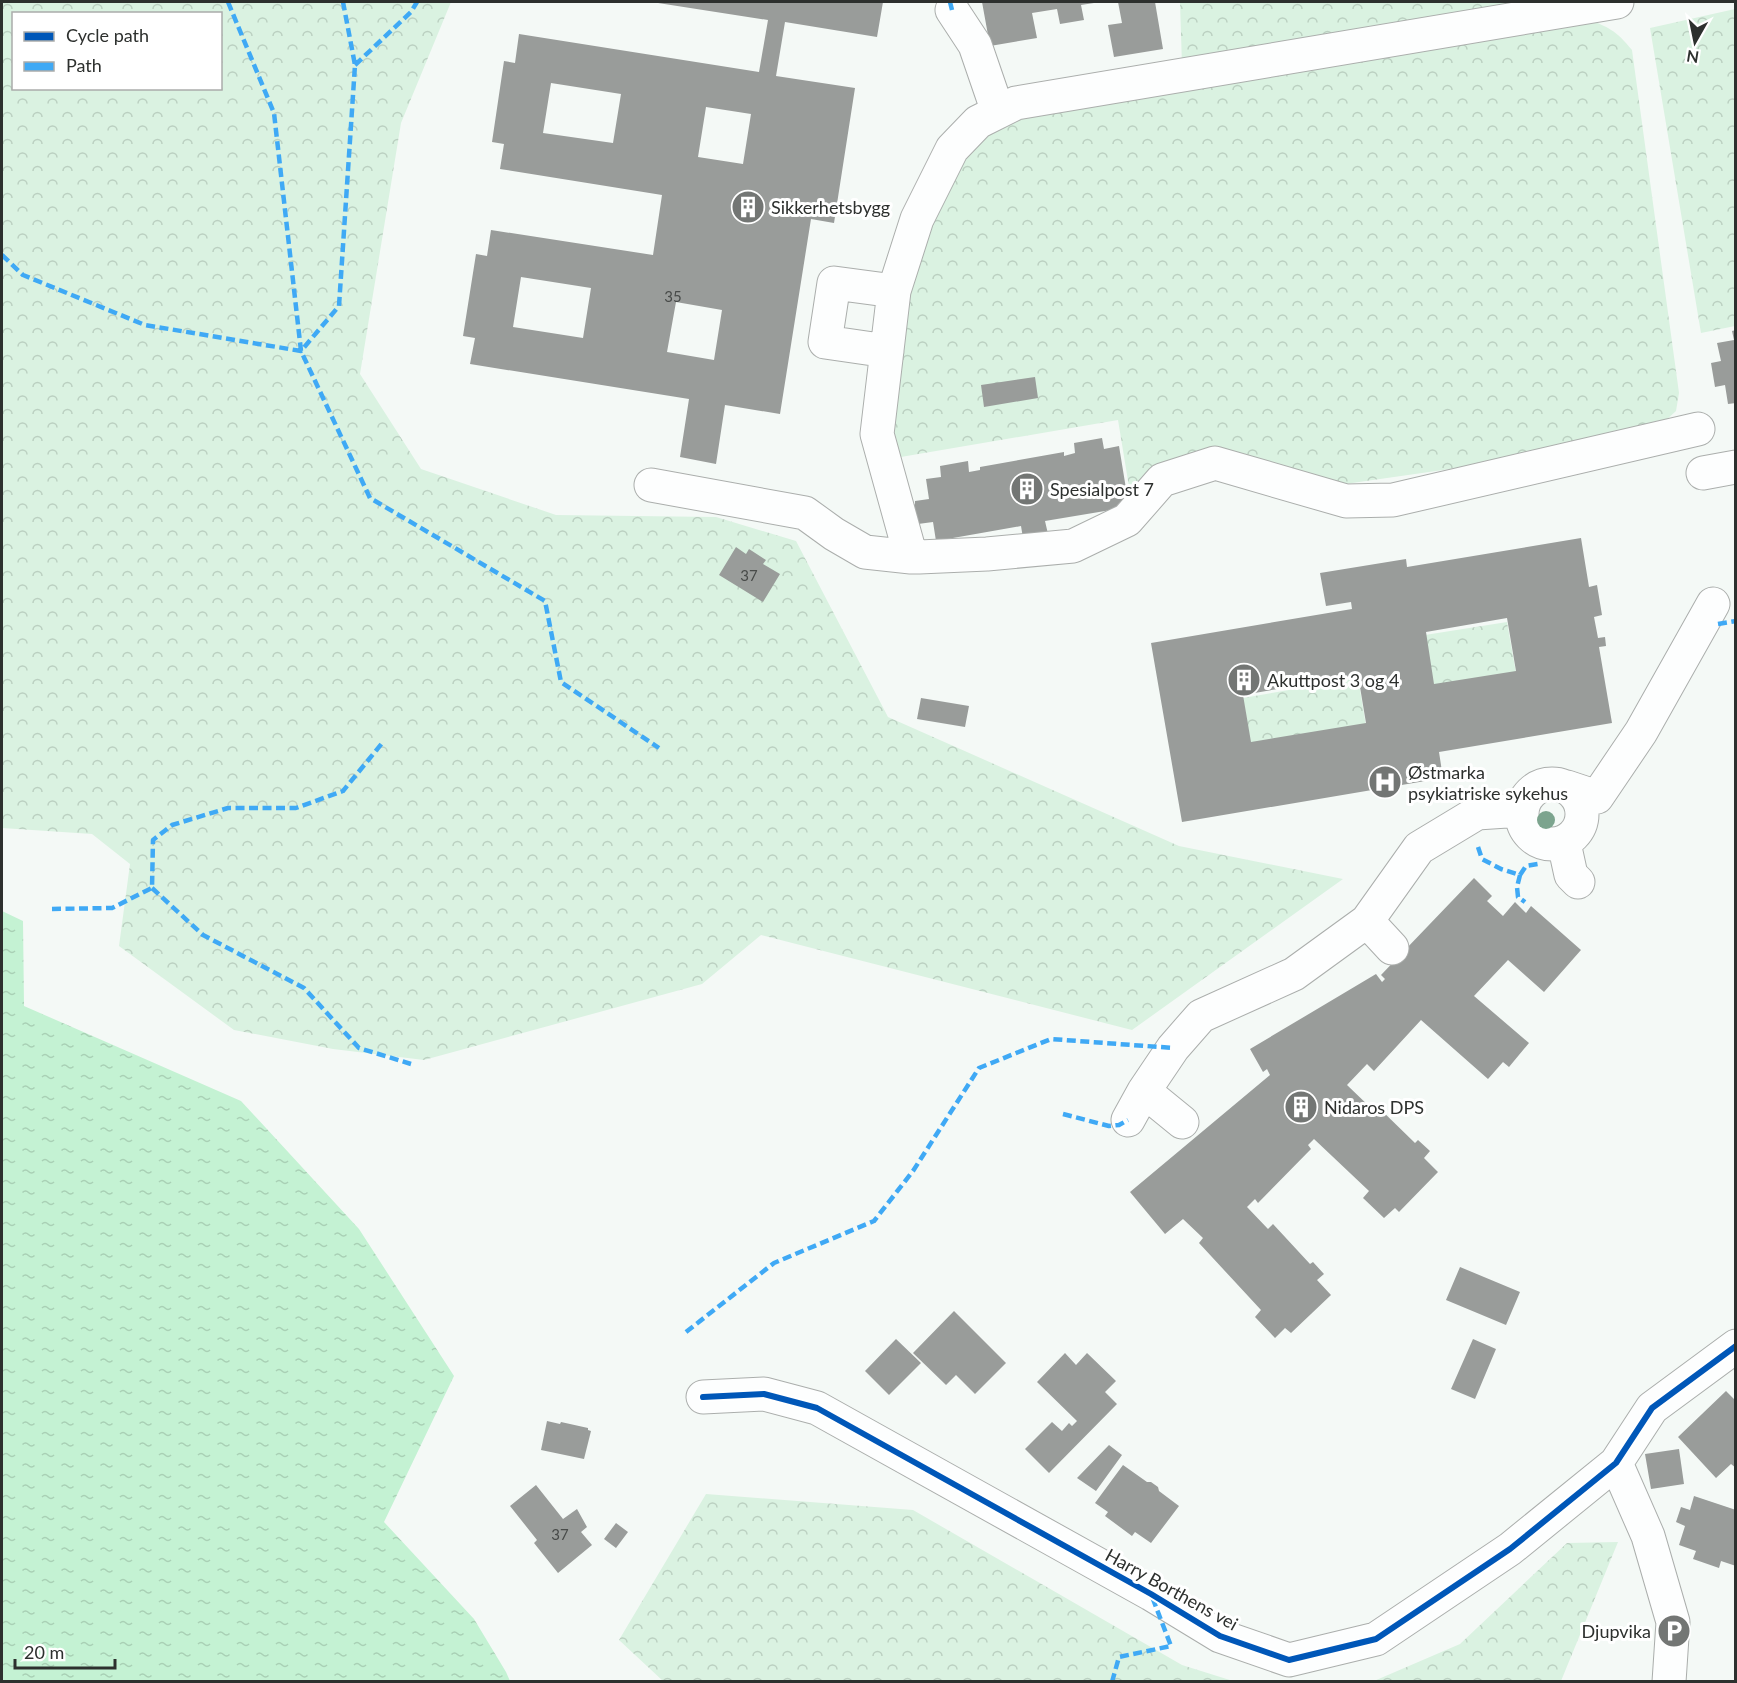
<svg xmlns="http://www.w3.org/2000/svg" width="1737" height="1683" viewBox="0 0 1737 1683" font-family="Lato,sans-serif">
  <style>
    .forest { fill: url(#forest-crowns); fill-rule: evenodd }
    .water { fill: url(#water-ripples) }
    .building { fill: #999c9a; fill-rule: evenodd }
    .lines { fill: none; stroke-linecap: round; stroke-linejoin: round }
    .minor-casing { stroke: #abaeac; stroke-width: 35 }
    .minor { stroke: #fdfefe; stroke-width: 33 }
    .quiet { stroke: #3fa9f5; stroke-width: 4.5; stroke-dasharray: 9 4.5; stroke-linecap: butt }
    .cycleway-casing { stroke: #fff; stroke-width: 10 }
    .cycleway { stroke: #0057b8; stroke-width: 6 }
    .tree { fill: #7ca48e }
    .labels { text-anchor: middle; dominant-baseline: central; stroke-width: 6; stroke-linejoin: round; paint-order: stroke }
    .number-label { font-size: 15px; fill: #484b49 }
    .poi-label { font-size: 18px; fill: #2d302e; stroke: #fff; text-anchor: start }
    .street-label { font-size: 18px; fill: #2d302e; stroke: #fff }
  </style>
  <defs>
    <pattern id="forest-crowns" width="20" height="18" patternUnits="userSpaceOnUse" patternTransform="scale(1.5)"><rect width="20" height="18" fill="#daf2e1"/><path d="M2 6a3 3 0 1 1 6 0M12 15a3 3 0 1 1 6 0" fill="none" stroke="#bbd0c1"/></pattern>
    <pattern id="water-ripples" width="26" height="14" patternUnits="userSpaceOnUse" patternTransform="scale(1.5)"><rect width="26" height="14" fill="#c4f2d3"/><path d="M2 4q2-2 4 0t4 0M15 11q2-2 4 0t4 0" fill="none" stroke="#a9d0b5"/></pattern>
  </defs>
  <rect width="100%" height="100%" fill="#f4f9f6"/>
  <path class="forest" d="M2 2H451L401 123 360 374 421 469 556 515 716 517 796 541 888 717 1179 846 1343 879 1132 1030 761 935 702 984 424 1060 333 1049 234 1030 119 946 130 864 92 834 2 828ZM14 14H220V88H14Z
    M1180 2H1539L1182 66Z
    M1735 9V326L1701 333 1650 28Z
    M1585 18C1608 27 1616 30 1632 50L1679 393 1676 411 1664 422 1506 461 1338 485 1210 450 1131 499 1118 420 895 458 887 416 909 278 964 150 998 123Z
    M1507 622 1516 673 1434 687 1425 635Z
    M1358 678 1366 726 1251 745 1243 698Z
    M706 1494 913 1510 1182 1665 1233 1681H663L619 1640Z
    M1618 1542 1561 1681H1374L1460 1644 1567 1543Z"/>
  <path class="water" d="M2 911 23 921 24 1006 241 1101 359 1229 454 1376 384 1522 474 1619 506 1672 510 1681H2Z"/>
  <path class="building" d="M658 2H883L877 37 785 22 776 76 855 88 834 223 811 219 780 414 725 405 716 464 680 457 689 399 470 364 475 338 463 336 476 254 487 256 491 230 653 255 662 195 500 169 504 144 492 142 504 61 515 63 519 34 759 72 768 20 658 3ZM551 83 621 94 613 143 543 133ZM706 107 751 114 743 164 698 157ZM521 277 591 288 583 338 513 327ZM676 302 722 310 714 360 667 352Z
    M982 2H1093L1094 3 1081 5 1084 20 1060 24 1057 9 1032 13 1037 38 990 46Z
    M1118 2H1155L1163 49 1114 57 1108 25 1122 23Z
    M1736 330V403L1728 404 1725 385 1715 387 1711 363 1721 361 1717 343 1734 340 1732 331Z
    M1035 377 1038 398 984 407 981 385Z
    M1102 438 1104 449 1119 446 1129 507 1045 521 1048 534 1023 538 1021 526 936 541 933 522 918 524 914 505 915 504V501L929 499 926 479 941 477 940 466 968 461 969 472 980 470V467L1064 452V456L1075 453 1074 443Z
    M1581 538 1589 587 1597 585 1602 615 1594 617 1598 638 1605 637 1606 646 1599 647 1612 723 1439 752 1443 778 1182 822 1151 643 1352 609 1351 602 1326 606 1320 573 1406 559 1407 567ZM1507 618 1516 671 1434 684 1426 632ZM1358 675 1366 723 1251 742 1243 695Z
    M736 547 746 554 749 549 766 560 763 564 780 574 763 602 719 575Z
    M921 698 969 706 965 727 917 719Z
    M1474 878 1492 896 1487 901 1503 916 1515 902 1526 913 1531 906 1581 950 1544 992 1508 960 1474 996 1529 1043 1509 1067 1503 1062 1488 1079 1421 1020 1374 1071 1367 1064 1347 1085 1372 1109 1376 1105 1415 1143 1418 1140 1430 1151 1424 1158 1438 1172 1399 1212 1395 1208 1384 1218 1363 1198 1369 1191 1314 1139 1308 1145 1311 1149 1258 1203 1255 1199 1247 1207 1268 1229 1273 1224 1310 1264 1313 1262 1324 1274 1317 1280 1331 1295 1291 1333 1285 1328 1275 1338 1255 1317 1261 1310 1199 1243 1203 1238 1183 1219 1165 1234 1130 1192 1270 1075 1267 1069 1263 1072 1250 1049 1376 974 1382 982 1385 979 1381 975Z
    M1460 1267 1520 1292 1506 1325 1446 1300Z
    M954 1311 1006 1363 975 1394 956 1375 946 1385 913 1353Z
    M896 1339 921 1363 889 1395 865 1371Z
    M1473 1339 1496 1349 1475 1399 1451 1389Z
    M1065 1353 1076 1365 1087 1353 1116 1381 1105 1392 1117 1404 1049 1473 1025 1449 1052 1422 1062 1431 1069 1423 1072 1426 1077 1421 1037 1382Z
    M1726 1391 1736 1401V1468L1731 1464 1716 1478 1678 1437Z
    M547 1421 560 1424 561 1422 588 1428V1430L591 1431 584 1459 541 1450Z
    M1109 1445 1122 1455 1096 1491 1077 1478Z
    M1679 1449 1684 1484 1651 1489 1645 1454Z
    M1123 1465 1147 1482H1151L1158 1487 1159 1491 1179 1506 1151 1543 1135 1532 1132 1536 1105 1516 1108 1512 1095 1503Z
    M536 1485 563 1519 577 1509 587 1527 581 1532 592 1545 558 1573 534 1543 537 1540 510 1506Z
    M1694 1496 1736 1510V1566L1721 1561 1719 1568 1693 1559 1696 1551 1679 1545 1685 1526 1676 1522 1681 1507 1690 1510Z
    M616 1523 628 1532 616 1548 604 1539Z"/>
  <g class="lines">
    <g class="minor-casing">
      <path id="minor" d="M1617 2 1016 103 978 122 952 149 917 219 894 291 877 434 911 557H919L987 554 1073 546 1127 520 1162 480 1215 463 1346 501 1393 500 1698 429
        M952 10 975 45 998 112
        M887 351 825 342 834 283 894 291
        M1703 473 1736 467
        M651 485 805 513 834 534 865 552 911 557
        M1522 814a30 30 0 1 1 60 0a30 30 0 1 1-60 0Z
        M1567 787 1597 797 1641 732 1713 604
        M1564 843 1571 875 1578 882
        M1367 921 1392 948
        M1144 1091 1182 1122
        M1128 1120 1144 1091 1173 1048 1201 1016 1294 974 1367 921 1419 848 1477 813 1522 810
        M703 1397 764 1394 817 1408 1151 1594 1220 1636 1289 1660 1376 1639 1510 1549 1616 1463 1652 1408 1736 1346
        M1616 1463 1648 1536 1673 1622 1669 1682"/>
    </g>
    <use href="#minor" class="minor"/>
    <path class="quiet" d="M228 2 274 113 301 351 370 498 545 601 561 682 659 748
      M950 2 952 10
      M355 65 411 12 417 2
      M2 255 23 275 145 325 301 351 339 306 355 65 343 2
      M1718 624 1736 621
      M1478 847 1482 859 1501 869 1520 875 1517 887 1518 897 1525 902
      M1520 875 1526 866 1538 864
      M152 888 203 935 304 988 359 1048 411 1064
      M52 909 112 908 152 888 153 840 172 825 228 808H296L343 791 383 742
      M1063 1114 1109 1126 1119 1125 1128 1120
      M686 1332 774 1263 874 1221 913 1171 979 1068 1051 1039 1173 1048
      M1112 1682 1119 1657 1171 1646 1151 1594"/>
    <g class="cycleway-casing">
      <path id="cycleway" d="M703 1397 764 1394 817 1408 1151 1594 1220 1636 1289 1660 1376 1639 1510 1549 1616 1463 1652 1408 1736 1346"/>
    </g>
    <use href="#cycleway" class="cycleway"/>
  </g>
  <circle class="tree" cx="1546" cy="820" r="9"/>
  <defs>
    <g id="building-disc" transform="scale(1.725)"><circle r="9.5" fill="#737674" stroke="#fff"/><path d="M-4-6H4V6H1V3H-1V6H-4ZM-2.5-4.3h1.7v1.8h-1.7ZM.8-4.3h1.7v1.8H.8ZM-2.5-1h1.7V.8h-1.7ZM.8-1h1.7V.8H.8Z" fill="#fff"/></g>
    <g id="hospital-disc" transform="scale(1.725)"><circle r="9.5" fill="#737674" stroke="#fff"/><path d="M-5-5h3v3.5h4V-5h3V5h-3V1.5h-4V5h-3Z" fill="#fff"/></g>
    <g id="parking-disc" transform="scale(1.725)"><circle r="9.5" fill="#737674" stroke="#fff"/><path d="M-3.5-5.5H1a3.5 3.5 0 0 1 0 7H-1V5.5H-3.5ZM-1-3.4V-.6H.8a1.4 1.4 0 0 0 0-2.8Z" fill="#fff"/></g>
  </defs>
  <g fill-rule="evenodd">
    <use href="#building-disc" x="748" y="207"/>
    <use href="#building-disc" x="1027" y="489"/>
    <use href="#building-disc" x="1244" y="680"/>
    <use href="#hospital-disc" x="1385" y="782"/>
    <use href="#building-disc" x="1301" y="1107"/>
    <use href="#parking-disc" x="1674" y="1631"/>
  </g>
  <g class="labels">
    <g class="number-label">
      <text x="673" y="296">35</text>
      <text x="749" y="575">37</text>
      <text x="560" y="1534">37</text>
    </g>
    <g class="poi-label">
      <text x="771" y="207">Sikkerhetsbygg</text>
      <text x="1050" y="489">Spesialpost 7</text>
      <text x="1267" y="680">Akuttpost 3 og 4</text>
      <text x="1408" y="772">Østmarka<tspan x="1408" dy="21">psykiatriske sykehus</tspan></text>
      <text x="1324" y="1107">Nidaros DPS</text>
      <text x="1651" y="1631" text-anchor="end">Djupvika</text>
    </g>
    <g class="street-label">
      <text transform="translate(1172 1589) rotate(29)">Harry Borthens vei</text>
    </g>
  </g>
  <rect width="1737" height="1683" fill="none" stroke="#2d302e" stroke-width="6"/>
  <rect x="12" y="12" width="210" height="78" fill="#ffffff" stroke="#abacab" stroke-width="1.5"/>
  <rect x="24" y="32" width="30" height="9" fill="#0057b8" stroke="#abacab" stroke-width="1.5"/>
  <text x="66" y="42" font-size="18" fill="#2d302e">Cycle path</text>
  <rect x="24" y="62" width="30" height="9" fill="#3fa9f5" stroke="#abacab" stroke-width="1.5"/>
  <text x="66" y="72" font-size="18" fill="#2d302e">Path</text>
  <g transform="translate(1695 42) rotate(189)" stroke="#ffffff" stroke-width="4.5" paint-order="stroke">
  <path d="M0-4.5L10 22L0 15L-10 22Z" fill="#2d302e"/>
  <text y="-9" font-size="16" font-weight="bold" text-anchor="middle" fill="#2d302e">N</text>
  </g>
  <path d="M15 1659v9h100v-9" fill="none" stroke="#2d302e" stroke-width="3"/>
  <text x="24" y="1659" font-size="18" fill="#2d302e" stroke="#ffffff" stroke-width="4.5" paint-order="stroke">20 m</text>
</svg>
